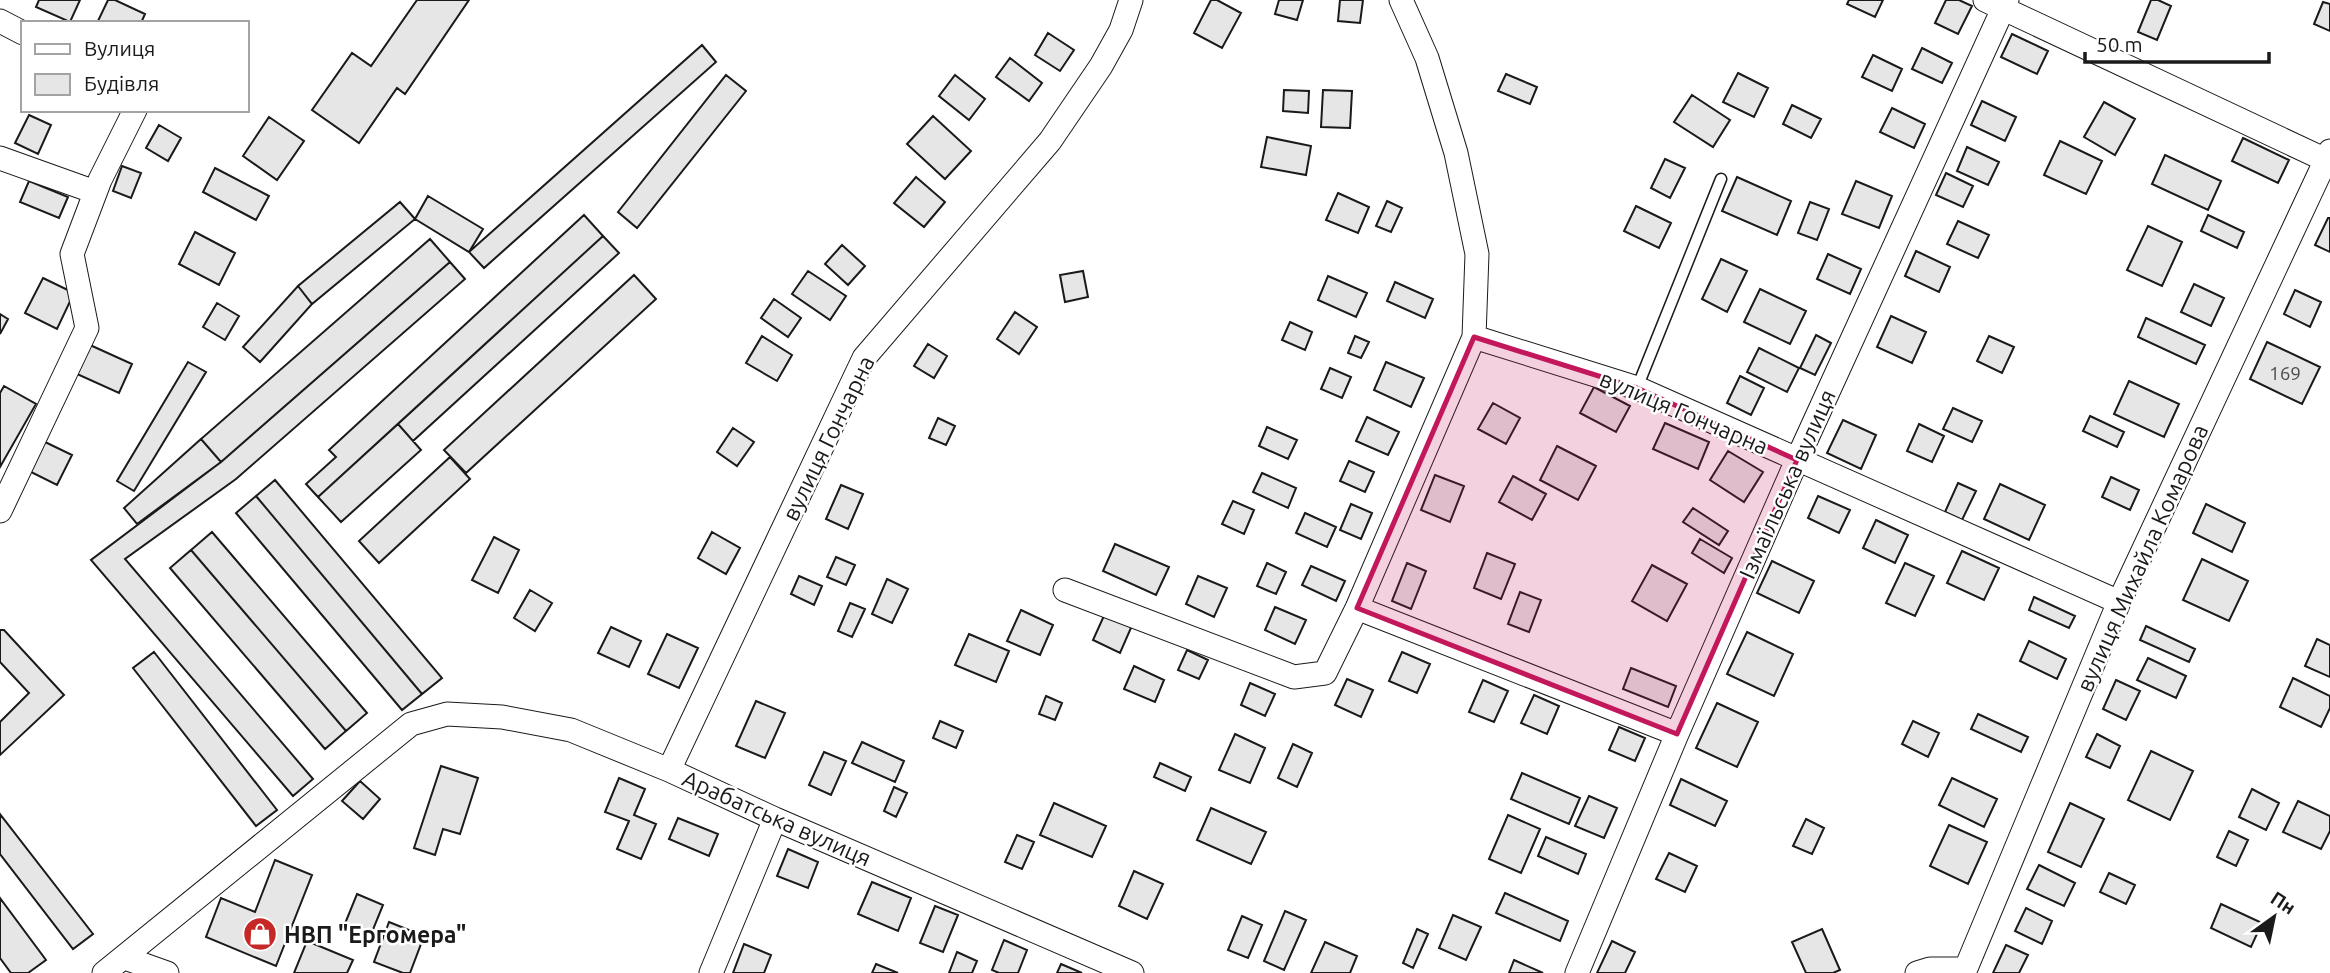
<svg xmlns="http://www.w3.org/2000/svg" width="2330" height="973" viewBox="0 0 2330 973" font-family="Ubuntu,sans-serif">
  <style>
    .building { fill: #e6e6e6; stroke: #1a1a1a; stroke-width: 2 }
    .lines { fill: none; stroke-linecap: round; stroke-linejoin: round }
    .lane-casing { stroke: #1a1a1a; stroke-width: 13 }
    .street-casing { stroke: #1a1a1a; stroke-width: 25 }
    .lane { stroke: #fff; stroke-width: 10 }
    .street { stroke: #fff; stroke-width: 23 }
    .marked { fill: #c2185b; fill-opacity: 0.2; stroke: #c2185b; stroke-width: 5; stroke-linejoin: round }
    .labels { text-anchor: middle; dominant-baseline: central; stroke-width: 5; stroke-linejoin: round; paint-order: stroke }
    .number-label { font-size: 19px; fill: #4d4d4d }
    .street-label { font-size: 23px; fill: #1a1a1a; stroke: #fff }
    .poi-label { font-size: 23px; font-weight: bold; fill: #1a1a1a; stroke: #fff; text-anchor: start }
  </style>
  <rect width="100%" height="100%" fill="#fff"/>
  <path class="building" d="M39 0H80L70 22 36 7Z
    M108 0H115L145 14 141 23H97Z
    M417 0H469L405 94 397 88 359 143 312 110 352 53 371 66Z
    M1211 0H1217L1241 13 1222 48 1194 33Z
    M1279 0H1303L1297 20 1275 14Z
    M1340 0H1363L1360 23 1338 21Z
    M1849 0H1883L1875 17 1847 4Z
    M1946 0H1959L1972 6 1958 34 1935 23Z
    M2151 0H2158L2171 6 2157 40 2138 32Z
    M2323 2 2330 4V31L2314 24Z
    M1048 33 1074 50 1060 71 1035 55Z
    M2012 34 2048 51 2037 74 2001 57Z
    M702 45 716 62 484 268 469 252Z
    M1922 48 1952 63 1942 83 1912 69Z
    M1873 55 1902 69 1892 91 1862 77Z
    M1010 58 1042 83 1029 101 996 77Z
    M1738 73 1768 88 1754 117 1723 102Z
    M1506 74 1537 87 1530 104 1498 91Z
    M726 75 746 91 637 228 618 212Z
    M955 75 985 99 969 120 939 96Z
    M1284 90 1309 91 1308 113 1283 111Z
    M1323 90 1352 91 1350 128 1321 127Z
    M1692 95 1730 120 1713 147 1674 122Z
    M1982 101 2016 117 2005 141 1971 125Z
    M2104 102 2135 119 2115 155 2084 137Z
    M1792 105 1821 119 1811 138 1783 124Z
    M1892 108 1925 124 1914 148 1880 132Z
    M29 115 51 125 38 154 15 143Z
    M933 116 971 151 945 179 907 144Z
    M269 117 304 141 277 180 243 156Z
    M159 125 181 138 168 161 146 148Z
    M1267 137 1311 146 1306 175 1261 167Z
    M2243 138 2289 160 2278 183 2232 161Z
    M2060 141 2102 161 2086 194 2044 175Z
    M1967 147 1999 162 1988 185 1957 171Z
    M2165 155 2221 181 2208 210 2152 184Z
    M1665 159 1685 168 1670 198 1651 188Z
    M122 166 141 173 131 198 113 191Z
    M215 168 269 196 256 220 203 192Z
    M1946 173 1973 186 1963 207 1936 195Z
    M916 177 945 202 924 227 894 203Z
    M1737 177 1791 201 1777 235 1722 211Z
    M29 181 68 197 59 218 20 202Z
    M1856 181 1892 196 1879 228 1842 214Z
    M1338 193 1369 207 1358 233 1326 220Z
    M428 196 483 229 469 252 415 219Z
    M1387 201 1402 208 1391 232 1376 226Z
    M400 202 415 219 312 304 298 286Z
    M1810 202 1829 209 1817 240 1798 233Z
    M1636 206 1671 223 1659 248 1624 231Z
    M584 215 603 236 318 497 306 484 336 457 329 450Z
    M2208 215 2244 232 2237 248 2201 231Z
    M2328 218H2330V252L2315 245Z
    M1958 221 1989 235 1978 258 1947 244Z
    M2148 226 2182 242 2162 286 2127 270Z
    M195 232 235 253 219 285 179 264Z
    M603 236 619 253 413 441 398 424Z
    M430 239 450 262 221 462 201 439Z
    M842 245 865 266 848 285 825 264Z
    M1916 251 1950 267 1939 292 1905 276Z
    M1828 254 1861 269 1850 294 1817 279Z
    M1721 259 1747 271 1727 312 1702 299Z
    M450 262 465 279 236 479 125 559 313 779 293 796 91 560 221 462Z
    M808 271 846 296 830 320 792 294Z
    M1083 271 1088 297 1065 302 1060 275Z
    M634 275 656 299 466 473 444 450Z
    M1328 276 1367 293 1356 317 1318 300Z
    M43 278 74 293 57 329 25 313Z
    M1395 282 1433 299 1425 318 1387 301Z
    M2194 284 2224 298 2211 326 2181 312Z
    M298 286 312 304 260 362 243 347Z
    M1760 289 1806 311 1790 344 1744 322Z
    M2295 290 2321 302 2310 327 2284 314Z
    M774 299 801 318 788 337 761 318Z
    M217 303 239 316 225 340 203 327Z
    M1015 312 1037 327 1019 354 997 339Z
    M0 314 8 319 0 334Z
    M1891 316 1926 332 1912 363 1877 347Z
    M2146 318 2205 345 2196 364 2138 337Z
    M1290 322 1312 332 1305 350 1282 340Z
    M1816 335 1831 343 1815 375 1800 368Z
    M762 336 792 355 777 381 746 363Z
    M1355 336 1369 342 1361 358 1348 353Z
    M1989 336 2014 347 2002 373 1977 361Z
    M2267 342 2320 367 2302 404 2250 379Z
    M928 344 947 356 934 378 914 366Z
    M90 345 132 364 119 393 77 374Z
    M1759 348 1799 368 1787 392 1747 372Z
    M188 362 206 372 134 491 117 481Z
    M1386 362 1424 378 1411 407 1374 390Z
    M1330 368 1351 377 1342 398 1321 389Z
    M1740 376 1764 388 1751 415 1727 403Z
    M2129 381 2179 404 2164 437 2114 414Z
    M4 386 36 404 0 467V393Z
    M1594 387 1630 406 1616 432 1580 413Z
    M1493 403 1520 418 1506 444 1478 429Z
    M1953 408 1982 421 1972 442 1943 429Z
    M2090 416 2124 432 2117 447 2083 431Z
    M1367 417 1399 432 1388 455 1356 441Z
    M938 418 955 426 946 445 929 438Z
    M1843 420 1876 435 1861 469 1827 453Z
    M1665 423 1709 442 1698 469 1653 449Z
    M398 424 421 450 341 522 318 497Z
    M1919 424 1944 436 1932 462 1907 451Z
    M1267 427 1297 440 1288 459 1259 446Z
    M733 428 754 442 737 466 717 452Z
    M201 439 221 462 137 524 124 508Z
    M43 441 72 455 57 485 29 471Z
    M1557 446 1596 466 1578 500 1540 480Z
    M1728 451 1763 472 1744 502 1710 480Z
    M450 457 470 479 379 563 359 541Z
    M1349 461 1374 472 1365 492 1340 481Z
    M1262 473 1296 488 1288 508 1253 492Z
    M1435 475 1464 486 1450 522 1421 510Z
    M1513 476 1546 494 1532 520 1499 502Z
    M2111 477 2139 490 2130 510 2102 497Z
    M275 480 442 678 422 694 256 496Z
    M1958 483 1976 491 1962 520 1945 512Z
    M2000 484 2045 505 2029 540 1984 519Z
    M841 485 863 494 848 529 826 519Z
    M256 496 422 694 402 710 236 513Z
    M1818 496 1850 510 1839 533 1808 518Z
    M1233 501 1254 510 1244 534 1222 524Z
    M1351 504 1372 513 1361 539 1340 530Z
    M2206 504 2245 523 2232 552 2193 533Z
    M1693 508 1728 531 1719 545 1683 522Z
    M1305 513 1336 527 1327 547 1296 533Z
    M1876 520 1908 535 1895 563 1863 548Z
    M212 532 367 713 346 731 191 550Z
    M712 532 740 548 726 574 698 558Z
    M494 537 519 550 498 593 472 580Z
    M1700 539 1732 558 1724 573 1692 553Z
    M1115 544 1169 567 1156 595 1103 571Z
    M191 550 346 731 325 749 170 568Z
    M1962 551 1999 568 1984 600 1947 583Z
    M1487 553 1515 564 1501 599 1474 588Z
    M836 557 855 565 846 585 827 577Z
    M2202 559 2248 581 2229 621 2183 600Z
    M1772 561 1814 581 1799 613 1757 593Z
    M1267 563 1286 572 1276 594 1257 586Z
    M1407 563 1426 571 1411 609 1392 601Z
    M1905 563 1934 576 1915 616 1886 603Z
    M1652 565 1687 584 1667 621 1632 601Z
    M1311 566 1345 581 1336 601 1302 585Z
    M799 576 822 586 814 605 791 594Z
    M1198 576 1227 588 1214 617 1186 604Z
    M887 579 908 589 892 623 872 614Z
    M530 590 552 603 535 631 514 618Z
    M1520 592 1541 600 1529 632 1508 624Z
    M2034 597 2075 616 2069 628 2029 610Z
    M850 603 865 609 852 637 838 631Z
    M1275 607 1306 620 1295 644 1265 630Z
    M1107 609 1134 621 1120 653 1093 640Z
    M1021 610 1053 625 1040 655 1007 641Z
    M2146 626 2195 649 2189 662 2140 640Z
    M611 627 641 641 629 667 598 653Z
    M0 630H4L64 695 0 755V722L29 693 0 662Z
    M1747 632 1793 654 1774 696 1727 674Z
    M667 634 698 648 679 688 648 674Z
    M969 634 1009 651 996 682 955 665Z
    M2317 639 2330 645V677L2305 666Z
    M2029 641 2066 659 2057 679 2020 661Z
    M1187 650 1208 660 1199 679 1178 670Z
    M154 652 277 810 256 826 133 668Z
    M1402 652 1430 664 1417 693 1389 681Z
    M2148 658 2186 676 2176 698 2137 680Z
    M1134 666 1164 680 1155 702 1124 689Z
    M1631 668 1676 686 1668 707 1623 689Z
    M2293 678 2330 696V708L2321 727 2280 707Z
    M1347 679 1373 690 1361 717 1335 705Z
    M1483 680 1508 691 1494 722 1469 712Z
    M2116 680 2140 691 2126 720 2103 709Z
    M1250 683 1275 694 1265 716 1241 705Z
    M1534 695 1559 706 1547 734 1521 723Z
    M1046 696 1062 703 1055 720 1039 714Z
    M756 701 785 713 765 758 736 746Z
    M1717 703 1758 722 1737 767 1696 748Z
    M1978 714 2028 737 2021 752 1971 729Z
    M940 721 963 731 956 748 933 738Z
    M1913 721 1939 733 1928 757 1902 744Z
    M1619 727 1645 738 1635 761 1609 750Z
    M1235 734 1265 748 1250 783 1219 770Z
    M2097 734 2120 746 2110 768 2086 757Z
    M862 742 904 761 895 782 852 763Z
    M1293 744 1312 753 1297 787 1278 778Z
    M2151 751 2193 771 2170 820 2128 800Z
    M824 752 846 761 831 795 809 785Z
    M1160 763 1191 777 1185 791 1154 777Z
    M441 766 478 778 460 834 443 829 435 855 414 848Z
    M1522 773 1580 798 1569 824 1511 799Z
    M619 778 645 789 634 815 656 824 641 859 617 849 629 821 605 812Z
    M1952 778 1997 799 1984 827 1939 805Z
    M1681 779 1727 801 1715 826 1670 805Z
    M360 781 380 799 363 819 342 801Z
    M894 787 907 793 896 817 884 811Z
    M2252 789 2279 803 2266 830 2239 817Z
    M1589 796 1617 808 1604 838 1575 826Z
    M2298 801 2330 816V831L2321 849 2283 832Z
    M1054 803 1106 826 1092 857 1040 835Z
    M2070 803 2104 819 2081 867 2048 852Z
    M1211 808 1266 832 1251 864 1197 840Z
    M0 814 93 934 73 949 0 854Z
    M1508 815 1540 829 1521 873 1489 859Z
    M678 818 718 834 709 856 669 839Z
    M1806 819 1824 828 1812 854 1793 846Z
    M1949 825 1987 842 1968 884 1930 866Z
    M2229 831 2248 840 2236 866 2217 857Z
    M1017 835 1034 842 1022 869 1005 862Z
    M1546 837 1586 854 1578 874 1538 856Z
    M788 849 818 862 808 888 777 876Z
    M1669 853 1697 866 1685 892 1656 879Z
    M275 860 312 875 276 966 206 937 221 898 255 912Z
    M2039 865 2075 883 2064 906 2027 889Z
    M1134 871 1163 884 1147 919 1119 906Z
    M2109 873 2135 885 2126 904 2100 892Z
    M872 882 911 898 898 931 858 914Z
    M1505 893 1568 921 1560 941 1496 913Z
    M357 894 383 905 370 937 344 926Z
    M0 898 46 960 28 973H11L0 958Z
    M2221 904 2262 923 2251 947 2211 928Z
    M935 906 958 915 943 952 920 943Z
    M2026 908 2052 921 2042 944 2015 931Z
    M1285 911 1306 920 1284 970 1264 961Z
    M1453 915 1481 927 1466 960 1439 948Z
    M1242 916 1262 925 1248 958 1228 950Z
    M389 922 424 936 410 973H403L374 962Z
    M1417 929 1428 934 1413 968 1403 963Z
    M1822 929 1840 970 1833 973H1806L1792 942Z
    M1004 940 1027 950 1018 973H999L992 970Z
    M307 941 353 960 347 973H294Z
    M1612 941 1635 952 1625 973H1597Z
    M1325 942 1357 956 1350 973H1311Z
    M744 944 771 955 764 973H733Z
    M2006 945 2028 955 2019 973H1993Z
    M957 952 977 961 972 973H949Z
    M1514 960 1543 973H1509Z
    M876 964 898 973H872Z
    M1061 964 1082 973H1057Z"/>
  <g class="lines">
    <g class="lane-casing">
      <path id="lane" d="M1637 388 1721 179"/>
    </g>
    <g class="street-casing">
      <path id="street" d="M1985 0 2330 162
        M0 21 23 33
        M0 158 95 192
        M1474 337 1637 388 2119 602
        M0 511 87 328 72 254 100 180 135 110
        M1065 590 1294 677 1325 673 1357 608 1474 337 1477 254 1456 153 1427 58 1401 0
        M1357 608 1677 734
        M669 770 864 358 1050 141 1101 66 1121 30 1131 0
        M125 958 167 973
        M104 973 411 724 447 714 502 717 571 730 669 770 775 819 1132 973
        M711 973 775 819
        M1577 973 1677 734 1797 460 2007 0
        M1917 973 1930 969H1965
        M1964 973 2119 602 2330 151"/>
    </g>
    <use href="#lane" class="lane"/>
    <use href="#street" class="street"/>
  </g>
  <path class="marked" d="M1474 337 1637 388 1797 460 1677 734 1357 608Z"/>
  <defs>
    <g id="shop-disc" transform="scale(1.75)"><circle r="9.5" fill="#c62828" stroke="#fff"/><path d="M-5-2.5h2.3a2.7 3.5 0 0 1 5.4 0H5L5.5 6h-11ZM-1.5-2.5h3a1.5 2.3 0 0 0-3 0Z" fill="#fff"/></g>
  </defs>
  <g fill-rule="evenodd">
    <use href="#shop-disc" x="260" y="934"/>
  </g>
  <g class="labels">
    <g class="number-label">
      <text x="2285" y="373">169</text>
    </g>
    <g class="street-label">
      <text transform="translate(1684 412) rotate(23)">вулиця Гончарна</text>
      <text transform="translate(828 438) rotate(-64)">вулиця Гончарна</text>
      <text transform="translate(1787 484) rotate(-66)">Ізмаїльська вулиця</text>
      <text transform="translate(2142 558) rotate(-66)">вулиця Михайла Комарова</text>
      <text transform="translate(777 818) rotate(24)">Арабатська вулиця</text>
    </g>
    <g class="poi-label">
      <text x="284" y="934">НВП "Ергомера"</text>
    </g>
  </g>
  <rect x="21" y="21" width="228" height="91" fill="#ffffff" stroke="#a3a3a3" stroke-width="2"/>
  <rect x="35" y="44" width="35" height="10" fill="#ffffff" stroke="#a3a3a3" stroke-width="2"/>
  <text x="84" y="56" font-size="21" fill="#1a1a1a">Вулиця</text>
  <rect x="35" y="74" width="35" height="21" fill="#e6e6e6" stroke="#a3a3a3" stroke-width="2"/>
  <text x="84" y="91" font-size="21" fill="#1a1a1a">Будівля</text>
  <g transform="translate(2274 917) rotate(33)" stroke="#ffffff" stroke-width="5" paint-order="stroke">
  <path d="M0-5L12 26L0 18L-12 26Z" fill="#1a1a1a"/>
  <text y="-10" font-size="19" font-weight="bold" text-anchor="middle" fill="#1a1a1a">Пн</text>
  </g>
  <path d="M2085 52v10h184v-10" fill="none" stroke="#1a1a1a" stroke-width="3.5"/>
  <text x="2096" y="52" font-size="21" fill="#1a1a1a" stroke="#ffffff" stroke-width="5" paint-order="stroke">50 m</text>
</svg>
